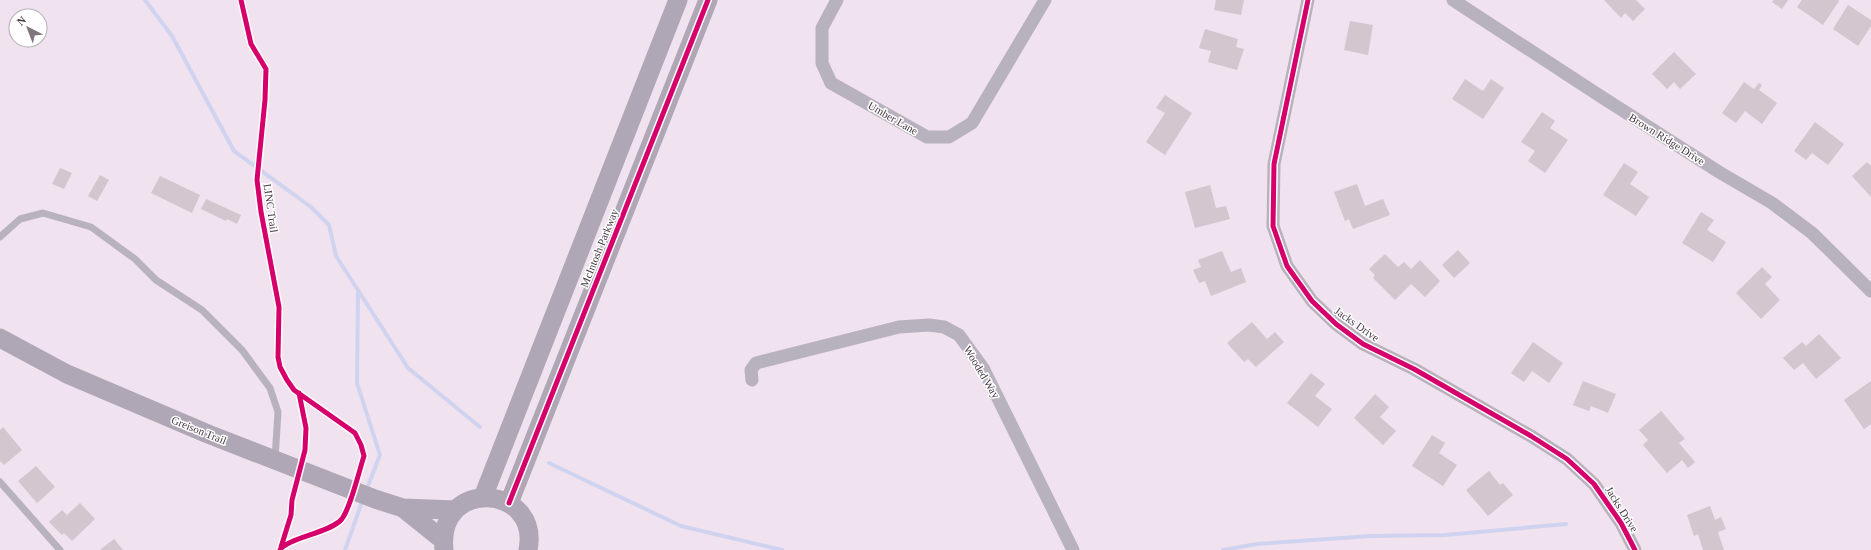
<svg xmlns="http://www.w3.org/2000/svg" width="1871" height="550" viewBox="0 0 1871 550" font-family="'Times New Roman',serif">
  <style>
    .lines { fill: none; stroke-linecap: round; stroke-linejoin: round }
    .stream { stroke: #d0d3ef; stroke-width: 4 }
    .building { fill: #d3c6ce }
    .lane { stroke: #b8b2be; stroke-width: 7 }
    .street { stroke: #b8b2be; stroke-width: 13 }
    .secondary { stroke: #afa7b5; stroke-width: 19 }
    .cycleway-casing { stroke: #fff; stroke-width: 8 }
    .cycleway { stroke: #d6006c; stroke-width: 5 }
    .labels { text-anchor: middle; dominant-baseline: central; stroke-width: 3; stroke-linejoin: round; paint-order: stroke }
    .street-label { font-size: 11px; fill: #433841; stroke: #fff }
  </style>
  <rect width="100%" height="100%" fill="#f0e2ee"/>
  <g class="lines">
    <path class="stream" d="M145 0 172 36 234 151 311 207 329 225 336 256 408 368 480 427
      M358 292 357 383 380 455 366 491
      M549 463 681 526 782 550
      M345 550 363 499
      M1223 550 1257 544 1371 536 1445 535 1566 524"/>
  </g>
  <path class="building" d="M1216 0H1244L1241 15 1214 10Z
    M1604 0H1636L1645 9 1633 21 1625 13 1621 18Z
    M1774 0H1788L1782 9 1772 2Z
    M1802 0H1838L1839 1 1823 25 1797 7Z
    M1848 5 1871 20V26L1858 46 1833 29Z
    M1350 21 1373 25 1368 55 1344 50Z
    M1205 29 1238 39 1236 47 1244 49 1237 70 1208 62 1211 51 1199 48Z
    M1674 52 1696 74 1680 89 1674 82 1667 89 1652 74Z
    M1465 79 1483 91 1491 79 1504 88 1483 119 1452 99Z
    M1744 82 1754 89 1759 83 1762 85 1759 90 1777 103 1762 124 1745 111 1736 123 1722 113Z
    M1165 95 1192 113 1165 155 1146 142 1165 113 1156 108Z
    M1542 112 1555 121 1550 128 1568 140 1545 173 1528 161 1535 151 1521 142Z
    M1815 122 1844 144 1828 165 1812 153 1806 160 1794 151Z
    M1867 162 1871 166V197L1852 176Z
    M1624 163 1638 172 1630 184 1649 197 1636 216 1603 195Z
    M60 168 72 173 64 189 52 184Z
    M100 175 109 180 97 201 88 196Z
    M160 176 200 195 192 213 151 193Z
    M1357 184 1365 206 1383 199 1390 215 1353 229 1349 219 1345 221 1334 192Z
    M1210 185 1216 208 1226 206 1230 219 1195 228 1185 192Z
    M206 199 241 215 237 224 227 219 226 221 201 209Z
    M1701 212 1714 220 1707 230 1726 242 1713 262 1682 243Z
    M1458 250 1470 263 1454 278 1442 265Z
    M1222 251 1231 272 1241 268 1246 282 1211 296 1205 281 1199 283 1193 270 1201 267 1198 260Z
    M1385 254 1398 267 1404 262 1411 269 1420 260 1440 281 1425 297 1411 284 1395 300 1373 278 1375 275 1369 269Z
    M1762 267 1772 277 1765 284 1780 300 1761 319 1736 293Z
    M1252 322 1267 339 1275 332 1284 342 1256 367 1248 359 1244 362 1227 343Z
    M1819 334 1841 358 1816 379 1803 363 1794 370 1783 358 1802 342 1806 346Z
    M1533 342 1563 363 1549 383 1532 371 1524 382 1511 373Z
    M1311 373 1325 384 1315 396 1332 409 1318 427 1287 403Z
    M1583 381 1616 394 1608 413 1591 406 1589 411 1573 405Z
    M1871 381V424L1864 429 1844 400Z
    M1375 394 1389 407 1380 417 1396 431 1383 445 1354 418Z
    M1661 411 1685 439 1679 443 1695 462 1688 468 1682 460 1667 473 1643 445 1648 440 1639 430Z
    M3 427 22 450 4 465 0 461V430Z
    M1432 435 1445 443 1439 453 1457 465 1443 486 1412 466Z
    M36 466 55 487 37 503 18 481Z
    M1489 471 1500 485 1503 483 1513 495 1488 516 1466 490Z
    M80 503 95 519 72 541 64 533 62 535 49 522 62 510 67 515Z
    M1710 506 1715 520 1721 517 1726 529 1718 532 1724 550H1703L1698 534 1694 536 1687 515Z
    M114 539 123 550H100Z"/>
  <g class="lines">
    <path class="lane" d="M0 237 20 219 43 213 91 227 135 259 156 280 202 310 242 350 270 388 278 412 275 459
      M0 482 60 550"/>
    <path class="street" d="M837 0 822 28V63L831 83 927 137H949L972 123 1045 0
      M1308 0 1274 164 1273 226 1287 266 1312 301 1336 324 1363 344 1414 369 1531 436 1567 459 1594 484 1621 523 1635 550
      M1453 0 1597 94 1719 172 1772 203 1812 233 1871 291
      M752 380 751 370 756 363 899 327 929 325 944 327 959 335 983 368 1073 550"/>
    <path class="secondary" d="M0 338 67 374 208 434 375 499 403 508 455 510
      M483 497 678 0
      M509 503 708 0
      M403 508 443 540
      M444 550C436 477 541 484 528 550"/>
    <g class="cycleway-casing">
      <path id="cycleway" d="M241 0 251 44 266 69 265 100 257 180 261 212 279 307 278 357 280 367 287 380 294 390 355 433 361 445 364 456C359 471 350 510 341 520 329 533 287 538 280 550
        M1308 0 1274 164 1273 226 1287 266 1312 301 1336 324 1363 344 1414 369 1531 436 1567 459 1594 484 1621 523 1635 550
        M509 503 708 0
        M281 547 291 515 292 500 305 450 306 428 299 393"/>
    </g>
    <use href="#cycleway" class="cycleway"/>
  </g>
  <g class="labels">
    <g class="street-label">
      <text transform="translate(893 118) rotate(30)">Umber Lane</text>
      <text transform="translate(1667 139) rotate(32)">Brown Ridge Drive</text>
      <text transform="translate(271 208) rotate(82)">LINC Trail</text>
      <text transform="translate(599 248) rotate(-68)">McIntosh Parkway</text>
      <text transform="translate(1357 324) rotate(35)">Jacks Drive</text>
      <text transform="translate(982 372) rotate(59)">Wooded Way</text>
      <text transform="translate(199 430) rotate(22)">Greison Trail</text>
      <text transform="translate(1622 509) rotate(58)">Jacks Drive</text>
    </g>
  </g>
  <g transform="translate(28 28) rotate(318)"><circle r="19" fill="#ffffff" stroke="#b4afb3"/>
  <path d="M0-3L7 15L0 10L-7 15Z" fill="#80747e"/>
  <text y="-6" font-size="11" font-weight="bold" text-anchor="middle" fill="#433841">N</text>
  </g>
</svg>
